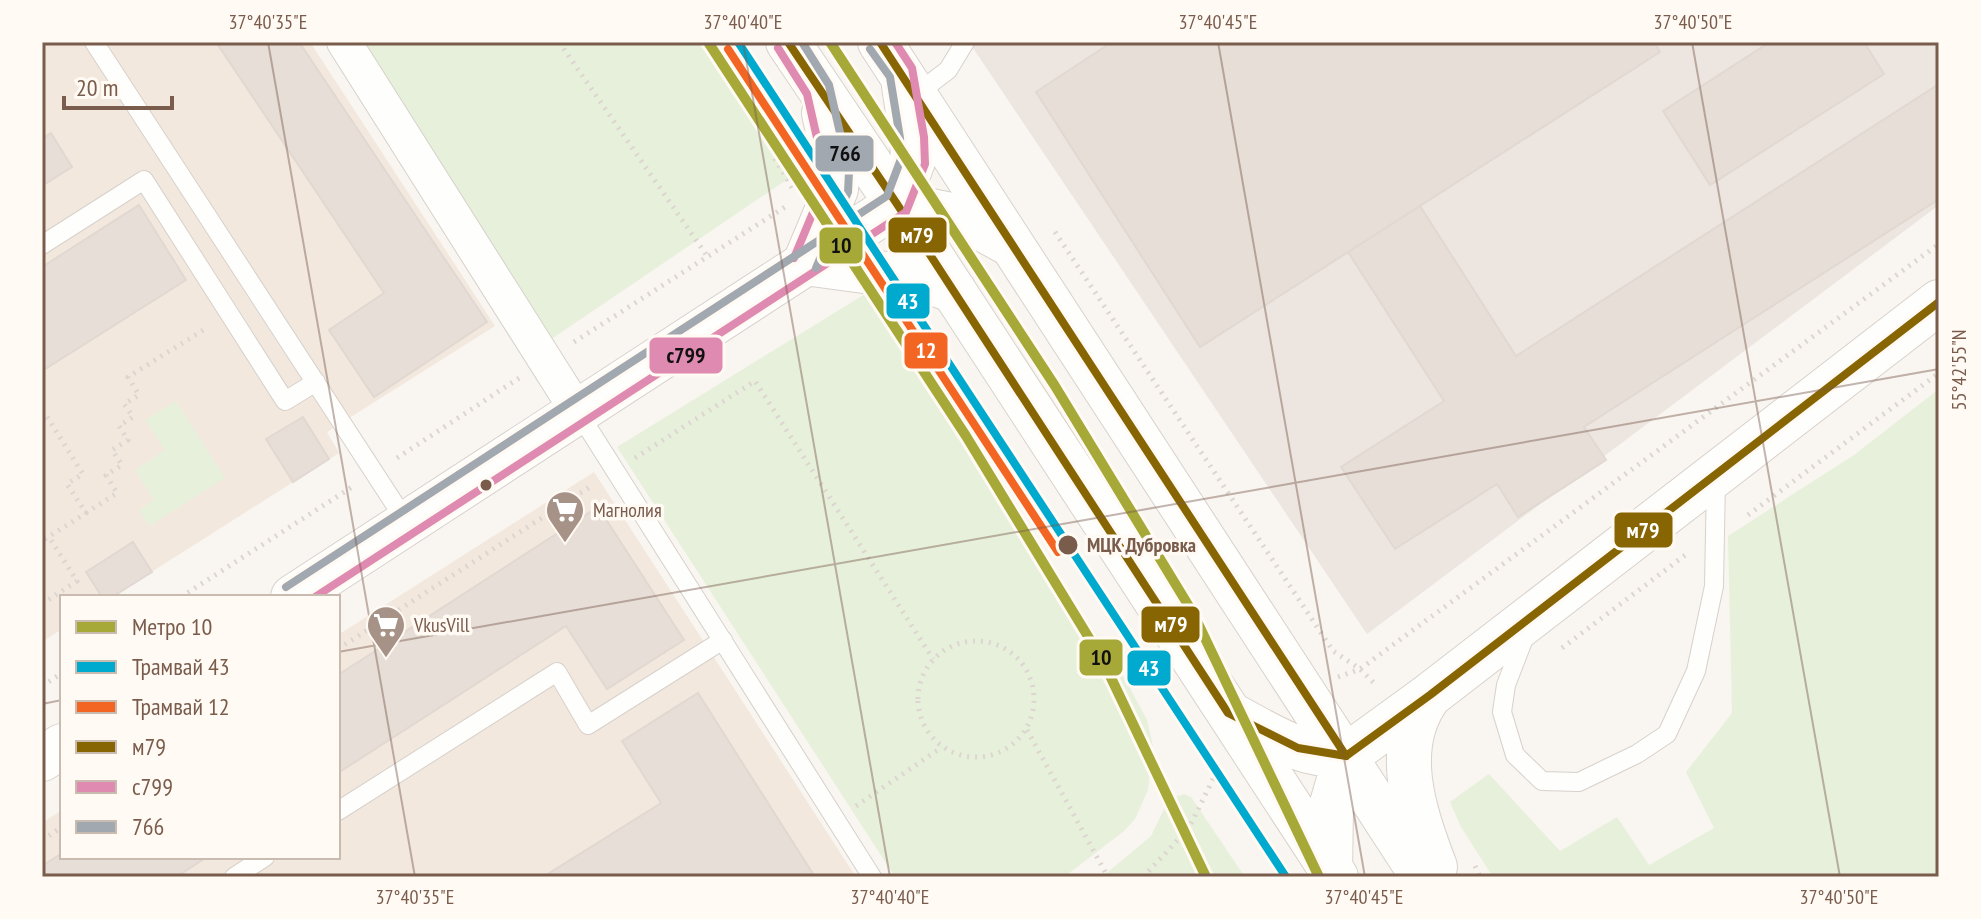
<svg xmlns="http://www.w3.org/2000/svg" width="1981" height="919" viewBox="0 0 1981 919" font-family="'PT Sans Narrow',sans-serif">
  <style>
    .residential { fill: #f2e8de }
    .industrial { fill: #ede5e0 }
    .green { fill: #e7f0db }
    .building { fill: #e6ded7; stroke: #e2d8d2; stroke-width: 2 }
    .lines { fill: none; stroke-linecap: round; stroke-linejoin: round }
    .lane-casing { stroke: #d7d1cb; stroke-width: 20 }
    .street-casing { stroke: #d7d1cb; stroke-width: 36 }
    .secondary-casing { stroke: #d9d2cb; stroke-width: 46 }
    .path { stroke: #dcd5d0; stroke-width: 5; stroke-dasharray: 2 6; stroke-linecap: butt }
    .lane { stroke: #fefefd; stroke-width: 18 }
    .street { stroke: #fefefd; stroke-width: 34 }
    .secondary { stroke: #fefefd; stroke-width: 44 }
    .bus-1-casing { stroke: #fffaf3; stroke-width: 14 }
    .bus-2-casing { stroke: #fffaf3; stroke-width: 14 }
    .bus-3-casing { stroke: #fffaf3; stroke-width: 14 }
    .bus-1 { stroke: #876503; stroke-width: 8 }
    .bus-2 { stroke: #de8ab1; stroke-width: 8 }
    .bus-3 { stroke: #a2a8af; stroke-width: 8 }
    .tram-1-casing { stroke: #fffaf3; stroke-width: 14 }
    .tram-2-casing { stroke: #fffaf3; stroke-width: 14 }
    .tram-1 { stroke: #00a9ce; stroke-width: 8 }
    .tram-2 { stroke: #f26522; stroke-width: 8 }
    .metro-1-casing { stroke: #fffaf3; stroke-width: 16 }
    .metro-1 { stroke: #a6a838; stroke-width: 10 }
    .ticks { fill: none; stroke: #7a5c4d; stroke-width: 2; stroke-opacity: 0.45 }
    .bus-dot { fill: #7a5c4d; stroke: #fffaf3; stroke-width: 3 }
    .labels { text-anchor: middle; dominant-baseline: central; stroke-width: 7; stroke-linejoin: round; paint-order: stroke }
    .poi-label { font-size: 20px; fill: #7a5c4d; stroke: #fffaf3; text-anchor: start }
    .stop-label { font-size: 20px; font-weight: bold; fill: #7a5c4d; stroke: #fffaf3; text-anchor: start }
    .line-badge { stroke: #fffaf3; stroke-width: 3 }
    .badge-label { font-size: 22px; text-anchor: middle; font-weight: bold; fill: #fff }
    .pale-badge-label { font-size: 22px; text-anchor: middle; font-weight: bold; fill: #111 }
    .neatline { fill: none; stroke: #7a5c4d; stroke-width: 3 }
    .ticks-label { font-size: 20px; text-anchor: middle; fill: #7a5c4d }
  </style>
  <rect width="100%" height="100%" fill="#f9f5f0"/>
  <path class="residential" d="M42 42H310L495 326 327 432 339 453 112 597H62V629L42 642Z
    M594 472 856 877H42V823L62 810V857H338V635Z"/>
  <path class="industrial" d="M969 42H1939V205L1367 634Z"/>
  <path class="green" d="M355 42H712L798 172 547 342Z
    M870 291 1119 668 1147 720 1153 746 1148 790 1135 819 1124 831 1064 877H895L617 447Z
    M1939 389V877H1493L1461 827 1450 802 1489 774 1560 851 1617 817 1649 865 1714 828 1686 772 1732 713 1728 536 1854 455Z
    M176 401 225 478 149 526 139 510 154 500 135 470 165 450 145 420Z
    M1184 794 1191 797 1245 877H1102L1151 836 1169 799Z"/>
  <path class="building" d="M216 42H299L487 322 374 397 329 330 384 293Z
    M1112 42H1654L1660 52 1200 347 1036 92Z
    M1770 42H1864L1884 74 1710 185 1663 111Z
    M1939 84V199L1584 427 1606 460 1518 517 1497 484 1395 549 1341 467 1444 401 1348 252 1420 206 1516 356Z
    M51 133 72 167 42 186V139Z
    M139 205 186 280 42 371V267Z
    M303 417 329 459 293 482 266 439Z
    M598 507 684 640 607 689 566 626 338 773V675Z
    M133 542 152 572 112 597H102L86 572Z
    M698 693 815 877H543L661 803 622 741Z
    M62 853V857H207L176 877H42V866Z"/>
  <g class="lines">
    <g class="lane-casing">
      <path id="lane" d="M94 42 407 523
        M915 95 948 70 965 42
        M42 245 144 180 285 401 316 382
        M578 412 872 877
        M1526 633 1506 685 1502 712 1515 755 1542 781 1579 782 1637 754 1667 734 1696 671 1714 586 1716 479
        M338 811 557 672 588 725 723 640
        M234 877 265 857"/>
    </g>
    <g class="street-casing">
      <path id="street" d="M344 42 578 412"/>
    </g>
    <g class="secondary-casing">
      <path id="secondary" d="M788 42 897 204 1336 877
        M880 42 1423 877
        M897 204 913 161 912 137 904 86
        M897 204 961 217 1010 244
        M805 263 836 189 837 172 824 113
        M805 263 923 279 954 291
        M293 597 897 204
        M1430 695C1391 746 1414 812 1435 867
        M1230 714C1272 736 1296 755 1346 756
        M1346 756 1430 695 1939 302
        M42 759 62 746
        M1330 875 1331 807 1346 756"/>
    </g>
    <path class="path" d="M559 42 707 256
      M793 145 774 157 794 191
      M1055 232 1333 651 1360 669 1374 683
      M574 342 785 207
      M42 413 44 412 83 474 67 484 86 513 42 541
      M397 458 519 378
      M635 458 755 381 933 659
      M86 513 117 493 106 475 122 465 112 450 128 440 119 426 133 417 124 404 139 395 128 377 208 327
      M1748 515 1939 373
      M181 597 352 487
      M42 604 77 581 49 537
      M918 699a58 58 0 1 1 116 0a58 58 0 1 1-116 0Z
      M1562 648 1688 553
      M338 649 593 485
      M1338 677 1360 669 1939 244
      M42 686 62 673
      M1027 730 1108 877
      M856 806 942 747
      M42 840 62 827
      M1475 866 1480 877
      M1143 877 1189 828 1219 767"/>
    <use href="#lane" class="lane"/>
    <use href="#street" class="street"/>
    <use href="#secondary" class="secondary"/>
    <g class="bus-1-casing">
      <path id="bus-1" d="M788 42 897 204 1228 713 1298 748 1346 756
        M880 42 1346 756
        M1346 756 1430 695 1939 302"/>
    </g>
    <g class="bus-2-casing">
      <path id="bus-2" d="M778 48 807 94 825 173 824 186 794 258
        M315 597 906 212 925 164 924 137 912 68 895 42"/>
    </g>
    <g class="bus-3-casing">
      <path id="bus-3" d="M802 42 829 85 849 172 848 192 816 268
        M286 587 887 196 901 159 900 138 890 77 870 49"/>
    </g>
    <use href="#bus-1" class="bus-1"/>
    <use href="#bus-2" class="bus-2"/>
    <use href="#bus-3" class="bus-3"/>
    <g class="tram-1-casing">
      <path id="tram-1" d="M738 42 1286 877"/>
    </g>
    <g class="tram-2-casing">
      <path id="tram-2" d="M728 49 1058 552"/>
    </g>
    <use href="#tram-1" class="tram-1"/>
    <use href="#tram-2" class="tram-2"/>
    <g class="metro-1-casing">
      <path id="metro-1" d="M708 42 966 436 1103 661 1206 877
        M830 42 1055 386 1193 613 1319 877"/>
    </g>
    <use href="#metro-1" class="metro-1"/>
  </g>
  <path class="ticks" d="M268 42 415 877M743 42 890 877M1218 42 1365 877M1692 42 1840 877M338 652 1939 369M42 704 62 700"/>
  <defs>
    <g id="supermarket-pin" transform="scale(2)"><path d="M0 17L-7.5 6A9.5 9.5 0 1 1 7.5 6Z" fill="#a69286" stroke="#fffaf3"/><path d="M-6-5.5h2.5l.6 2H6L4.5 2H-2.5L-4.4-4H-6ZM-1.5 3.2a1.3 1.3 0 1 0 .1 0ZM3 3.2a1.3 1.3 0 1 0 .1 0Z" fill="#fff"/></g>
  </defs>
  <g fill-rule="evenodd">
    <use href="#supermarket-pin" x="565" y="510"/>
    <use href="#supermarket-pin" x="386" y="625"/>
  </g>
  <g class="bus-dot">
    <circle cx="486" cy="485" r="7"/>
    <circle cx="1068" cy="545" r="11"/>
  </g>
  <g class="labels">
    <g class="poi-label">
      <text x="593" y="510">Магнолия</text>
      <text x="414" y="625">VkusVill</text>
    </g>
    <g class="stop-label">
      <text x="1087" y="545">МЦК Дубровка</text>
    </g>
  </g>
  <g class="line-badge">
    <rect x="814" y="134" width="61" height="39" rx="8" fill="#a2a8af"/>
    <rect x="887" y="216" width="61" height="38" rx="8" fill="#876503"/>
    <rect x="818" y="226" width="46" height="39" rx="8" fill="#a6a838"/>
    <rect x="885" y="282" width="46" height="38" rx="8" fill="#00a9ce"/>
    <rect x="903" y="331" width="46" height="39" rx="8" fill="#f26522"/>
    <rect x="648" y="336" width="76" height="39" rx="8" fill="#de8ab1"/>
    <rect x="1613" y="511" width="61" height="38" rx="8" fill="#876503"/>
    <rect x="1140" y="605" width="61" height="39" rx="8" fill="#876503"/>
    <rect x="1078" y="638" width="46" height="39" rx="8" fill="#a6a838"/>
    <rect x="1126" y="649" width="46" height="38" rx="8" fill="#00a9ce"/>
  </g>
  <g class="badge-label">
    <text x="917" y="243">м79</text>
    <text x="908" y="309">43</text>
    <text x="926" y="358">12</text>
    <text x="1643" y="538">м79</text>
    <text x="1171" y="632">м79</text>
    <text x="1149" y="676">43</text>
  </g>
  <g class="pale-badge-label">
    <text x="845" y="161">766</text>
    <text x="841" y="253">10</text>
    <text x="686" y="363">с799</text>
    <text x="1101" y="665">10</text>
  </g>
  <rect width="1981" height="919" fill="none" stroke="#fffaf3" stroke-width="88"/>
  <rect x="60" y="595" width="280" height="264" fill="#fffaf3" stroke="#cabbb1" stroke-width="2"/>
  <rect x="76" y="621" width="40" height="12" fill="#a6a838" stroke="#cabbb1" stroke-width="2"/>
  <text x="132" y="635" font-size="24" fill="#7a5c4d">Метро 10</text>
  <rect x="76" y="661" width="40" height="12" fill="#00a9ce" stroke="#cabbb1" stroke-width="2"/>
  <text x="132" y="675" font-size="24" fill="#7a5c4d">Трамвай 43</text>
  <rect x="76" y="701" width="40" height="12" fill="#f26522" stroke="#cabbb1" stroke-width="2"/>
  <text x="132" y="715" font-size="24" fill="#7a5c4d">Трамвай 12</text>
  <rect x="76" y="741" width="40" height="12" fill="#876503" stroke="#cabbb1" stroke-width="2"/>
  <text x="132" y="755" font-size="24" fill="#7a5c4d">м79</text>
  <rect x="76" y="781" width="40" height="12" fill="#de8ab1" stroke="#cabbb1" stroke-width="2"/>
  <text x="132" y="795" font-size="24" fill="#7a5c4d">с799</text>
  <rect x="76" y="821" width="40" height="12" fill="#a2a8af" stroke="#cabbb1" stroke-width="2"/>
  <text x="132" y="835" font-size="24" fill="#7a5c4d">766</text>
  <path d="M64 96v12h108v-12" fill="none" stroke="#7a5c4d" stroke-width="4"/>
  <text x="76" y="96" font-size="24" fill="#7a5c4d" stroke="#fffaf3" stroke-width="6" paint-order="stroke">20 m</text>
  <rect x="44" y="44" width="1893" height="831" class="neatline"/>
  <g class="ticks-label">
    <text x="268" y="29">37°40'35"E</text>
    <text x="743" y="29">37°40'40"E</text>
    <text x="1218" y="29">37°40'45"E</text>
    <text x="1693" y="29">37°40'50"E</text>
    <text transform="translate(1959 370) rotate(-90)" y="7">55°42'55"N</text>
    <text x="415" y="904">37°40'35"E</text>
    <text x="890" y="904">37°40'40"E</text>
    <text x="1364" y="904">37°40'45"E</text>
    <text x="1839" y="904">37°40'50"E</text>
  </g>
</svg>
